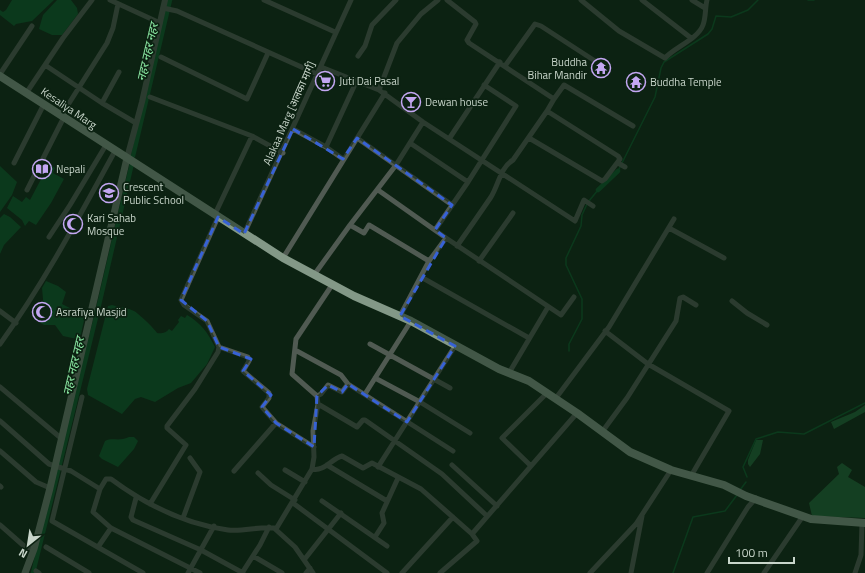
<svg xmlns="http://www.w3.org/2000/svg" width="865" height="573" viewBox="0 0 865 573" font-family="'Titillium Web','Noto Sans Devanagari',sans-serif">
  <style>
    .forest { fill: #1e6235 }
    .water { fill: #095428 }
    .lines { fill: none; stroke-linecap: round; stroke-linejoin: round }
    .stream { stroke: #095428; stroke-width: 1.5 }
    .canal { stroke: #095428; stroke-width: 4.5 }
    .minor { stroke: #505a52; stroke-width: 5 }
    .tertiary { stroke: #505a52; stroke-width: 6 }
    .secondary { stroke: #6d7d70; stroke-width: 7 }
    .primary { stroke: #839887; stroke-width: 8 }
    .marked { fill: none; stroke: #3762d6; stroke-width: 3; stroke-dasharray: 8 5; stroke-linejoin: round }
    .labels { text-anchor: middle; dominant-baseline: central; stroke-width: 3.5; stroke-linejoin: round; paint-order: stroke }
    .poi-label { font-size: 11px; fill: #c8d5ca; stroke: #0c2212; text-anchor: start }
    .street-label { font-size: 11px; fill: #c8d5ca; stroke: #0c2212 }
    .water-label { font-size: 12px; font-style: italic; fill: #89e5a1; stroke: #0c2212 }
  </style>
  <rect width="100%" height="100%" fill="#0c2212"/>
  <path class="forest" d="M865 405V412L834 429 831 422 855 412Z
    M756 440H763L760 454 750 467 748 464V460Z
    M842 463 852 470 848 477 865 487V518L812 516 809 503 839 474 837 467Z"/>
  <path class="water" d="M12 0H54L32 21 16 24 14 26 0 15V10L3 12 6 10Z
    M57 0H71L77 8 78 14 62 35H52L39 29 43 15Z
    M49 164 55 168 53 173 64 179 51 203 36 225 29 221 25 226 22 220 7 208 13 196 22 202 26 197 30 200Z
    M0 166 17 182 12 195 0 212Z
    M4 214 10 217 21 227 4 245 0 254V218Z
    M46 281 58 286 66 292 62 304 85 316 81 334 77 339 63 336 55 325H44L39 322 44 310 42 288Z
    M112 305C119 307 128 308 134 311 138 313 155 329 157 333 162 334 166 333 169 329L172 331 179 322 178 320 181 316 185 318 187 315C201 323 208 333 215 347L207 364 191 383 178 388 155 402 141 397 135 399 122 414 88 395 87 389 108 306Z
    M129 437H134L138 441 134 449 118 467 102 459 99 456 105 441C113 437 118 442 129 437Z"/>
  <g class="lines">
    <path class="stream" d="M808 0H814
      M618 171 655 97 661 68 664 62 708 34 712 29 716 16 731 17 748 10 758 0
      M589 201 598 190
      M569 351V344L582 319V299L566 265V258L581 226 582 215 587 204
      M747 477 743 467 756 439 778 432 804 434 865 403
      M740 490 746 482
      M673 573 693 517 725 511 737 495"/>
    <path class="canal" d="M133 156 170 0
      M598 190 618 171
      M33 573 99 305 132 163"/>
    <path class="minor" d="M110 0 160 23
      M264 0 335 32
      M447 0 475 22 476 24 467 40 469 43 554 99 564 85 633 126
      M581 0 619 31 665 58C675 47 698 39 703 25 706 17 705 8 707 0
      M642 0 691 38
      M692 0 705 8
      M163 8 177 11 317 74
      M358 56 365 46 372 25 396 0
      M161 57 247 99 268 53
      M45 65 102 103 136 123
      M505 66 535 24 541 26 598 63
      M321 67 379 90 423 122 575 221 584 200 593 206
      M0 74 32 26
      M379 90 397 43 421 14 438 0
      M27 92 63 38 92 0
      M150 97 252 136 283 153
      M102 103 119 72
      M61 116 107 43 113 28 118 4
      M293 129 326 147 343 159
      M357 138 452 205
      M529 138 602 181 605 179 620 159 618 156 547 111 554 99
      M449 139 500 62
      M410 143 468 182
      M326 147 357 80
      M14 163 44 104
      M618 163 625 167
      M27 190 64 117
      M378 190 446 238 429 261 400 316
      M215 214 252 136
      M350 225 364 233 369 225 429 261
      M669 228 724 258
      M435 230 468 182 516 106 484 85
      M244 234 351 0
      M49 237 70 205 106 145
      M446 238 561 315 574 297
      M457 246C469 229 480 213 491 197 499 184 500 168 513 160L547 111
      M283 258 385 93
      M479 261 513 213
      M314 275 350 225 396 165 423 122
      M421 277 529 338
      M732 301 747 313 767 325
      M0 311 16 323
      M605 331 648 364 729 411 691 476
      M0 344C44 283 79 217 115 151
      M370 344 450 388
      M219 347 248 357 249 361 243 371 269 393V398L262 407 276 423
      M295 350 341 375 348 384 453 451
      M509 373 548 307
      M375 378 420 402 470 433
      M0 387 62 439
      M365 394 411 321
      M317 396 321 394 328 385 342 392 348 384
      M82 397 52 521 143 573
      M556 398 609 327 674 219
      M318 404 357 427 363 420H365L442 474 487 516
      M0 421 49 464 71 471 100 489 106 479H111C146 505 185 524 228 530 243 532 259 526 274 528L295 547 313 573
      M602 432 627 398 676 321 680 298 683 297 696 305
      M0 451 36 482 50 488
      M327 465 387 501
      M452 465 497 506
      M531 466 502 438 547 393
      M378 467 455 346
      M312 469C324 472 331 459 342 456L363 468 372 463 421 489 472 534
      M285 470 305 482
      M234 471 276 423 314 447
      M258 473 271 485 295 500
      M0 486 1 487
      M100 489 93 512 111 528 200 573
      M136 498 131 517 133 520 201 550 243 573
      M322 501 387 546
      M293 503 387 573
      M150 504 186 445 167 428V426L195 389 218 352 219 347 207 321 184 305 181 300 218 217
      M183 518 200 472 190 458
      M0 525 24 546 34 549
      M276 529 312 469 314 457 313 431 318 404 317 396 292 374 296 339 332 285
      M375 537 384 523 382 513 398 478
      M46 547 89 573
      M98 547 111 528
      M253 556 282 573
      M304 560 341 513
      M36 571 39 573
      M188 573 214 526
      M242 573 260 545 269 527
      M306 573 310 568
      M402 573 453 517
      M440 573 477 541 472 534 577 413
      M590 573 636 524 671 470
      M631 573 642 516
      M707 573 748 507 756 498
      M764 573 803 516
      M855 573 861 555 862 523"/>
    <path class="tertiary" d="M127 158 142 102 165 0"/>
    <path class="secondary" d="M25 573 34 549 50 488 127 158"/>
    <path class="primary" d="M0 76 283 258 354 296 411 321 499 369 529 381 577 413 630 452 671 470 724 485 746 496 811 519 865 523"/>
  </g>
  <path d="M0 0H865V573H0ZM293 129 343 159 357 138 452 205 435 230 446 238 400 316 455 346 407 422 348 384 342 392 328 385 317 396 314 447 276 423 262 407 271 395 243 371 251 359 219 347 207 321 181 300 218 217 244 234Z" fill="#0c2212" fill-opacity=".55" fill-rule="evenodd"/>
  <path class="marked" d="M293 129 343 159 357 138 452 205 435 230 446 238 400 316 455 346 407 422 348 384 342 392 328 385 317 396 314 447 276 423 262 407 271 395 243 371 251 359 219 347 207 321 181 300 218 217 244 234Z"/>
  <defs>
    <g id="temple-ring" transform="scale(1)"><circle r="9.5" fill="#0c2212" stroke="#c3a7f2" stroke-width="1.5"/><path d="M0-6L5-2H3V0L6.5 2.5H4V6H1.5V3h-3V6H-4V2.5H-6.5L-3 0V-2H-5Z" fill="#c3a7f2"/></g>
    <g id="supermarket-ring" transform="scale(1)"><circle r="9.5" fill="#0c2212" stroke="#c3a7f2" stroke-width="1.5"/><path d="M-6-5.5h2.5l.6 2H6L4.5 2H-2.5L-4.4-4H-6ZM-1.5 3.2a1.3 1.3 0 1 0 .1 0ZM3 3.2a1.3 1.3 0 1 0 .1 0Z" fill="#c3a7f2"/></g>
    <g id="bar-ring" transform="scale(1)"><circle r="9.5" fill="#0c2212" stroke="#c3a7f2" stroke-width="1.5"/><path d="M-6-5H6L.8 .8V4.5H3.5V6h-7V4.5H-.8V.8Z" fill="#c3a7f2"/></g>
    <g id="library-ring" transform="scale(1)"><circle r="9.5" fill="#0c2212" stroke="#c3a7f2" stroke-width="1.5"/><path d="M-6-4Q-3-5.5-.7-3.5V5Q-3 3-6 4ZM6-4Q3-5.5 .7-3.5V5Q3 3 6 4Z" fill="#c3a7f2"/></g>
    <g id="school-ring" transform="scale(1)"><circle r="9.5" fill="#0c2212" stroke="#c3a7f2" stroke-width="1.5"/><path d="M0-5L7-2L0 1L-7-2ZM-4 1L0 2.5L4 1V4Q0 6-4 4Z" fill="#c3a7f2"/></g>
    <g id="mosque-ring" transform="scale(1)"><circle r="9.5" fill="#0c2212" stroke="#c3a7f2" stroke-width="1.5"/><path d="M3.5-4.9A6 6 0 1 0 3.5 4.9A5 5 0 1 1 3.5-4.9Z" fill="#c3a7f2"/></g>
  </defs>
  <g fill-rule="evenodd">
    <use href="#temple-ring" x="601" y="68"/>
    <use href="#supermarket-ring" x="325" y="81"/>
    <use href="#temple-ring" x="636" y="82"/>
    <use href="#bar-ring" x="411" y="102"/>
    <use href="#library-ring" x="42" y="169"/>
    <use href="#school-ring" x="109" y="193"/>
    <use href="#mosque-ring" x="73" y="224"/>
    <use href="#mosque-ring" x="42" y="312"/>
  </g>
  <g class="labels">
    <g class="poi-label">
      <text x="587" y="62" text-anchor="end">Buddha<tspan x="587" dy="13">Bihar Mandir</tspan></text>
      <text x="339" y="81">Juti Dai Pasal</text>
      <text x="650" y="82">Buddha Temple</text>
      <text x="425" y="102">Dewan house</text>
      <text x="56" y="169">Nepali</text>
      <text x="123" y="187">Crescent<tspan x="123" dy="13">Public School</tspan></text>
      <text x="87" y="218">Kari Sahab<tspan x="87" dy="13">Mosque</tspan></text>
      <text x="56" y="312">Asrafiya Masjid</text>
    </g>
    <g class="street-label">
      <text transform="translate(69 108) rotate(34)">Kesaliya Marg</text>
      <text transform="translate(289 113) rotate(-66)">Alakaa Marg [अलका मार्ग]</text>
    </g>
    <g class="water-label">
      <text transform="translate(147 52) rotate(-77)">नहर नहर नहर</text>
      <text transform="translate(73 366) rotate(-77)">नहर नहर नहर</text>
    </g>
  </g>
  <g transform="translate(28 545) rotate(210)" stroke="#0c2212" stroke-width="3" paint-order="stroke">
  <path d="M0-3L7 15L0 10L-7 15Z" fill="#c8d5ca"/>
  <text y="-6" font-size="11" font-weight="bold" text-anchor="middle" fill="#c8d5ca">N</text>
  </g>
  <path d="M729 557v6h65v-6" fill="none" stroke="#c8d5ca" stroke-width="2"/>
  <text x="735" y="557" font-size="12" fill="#c8d5ca" stroke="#0c2212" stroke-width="3" paint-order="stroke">100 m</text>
</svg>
